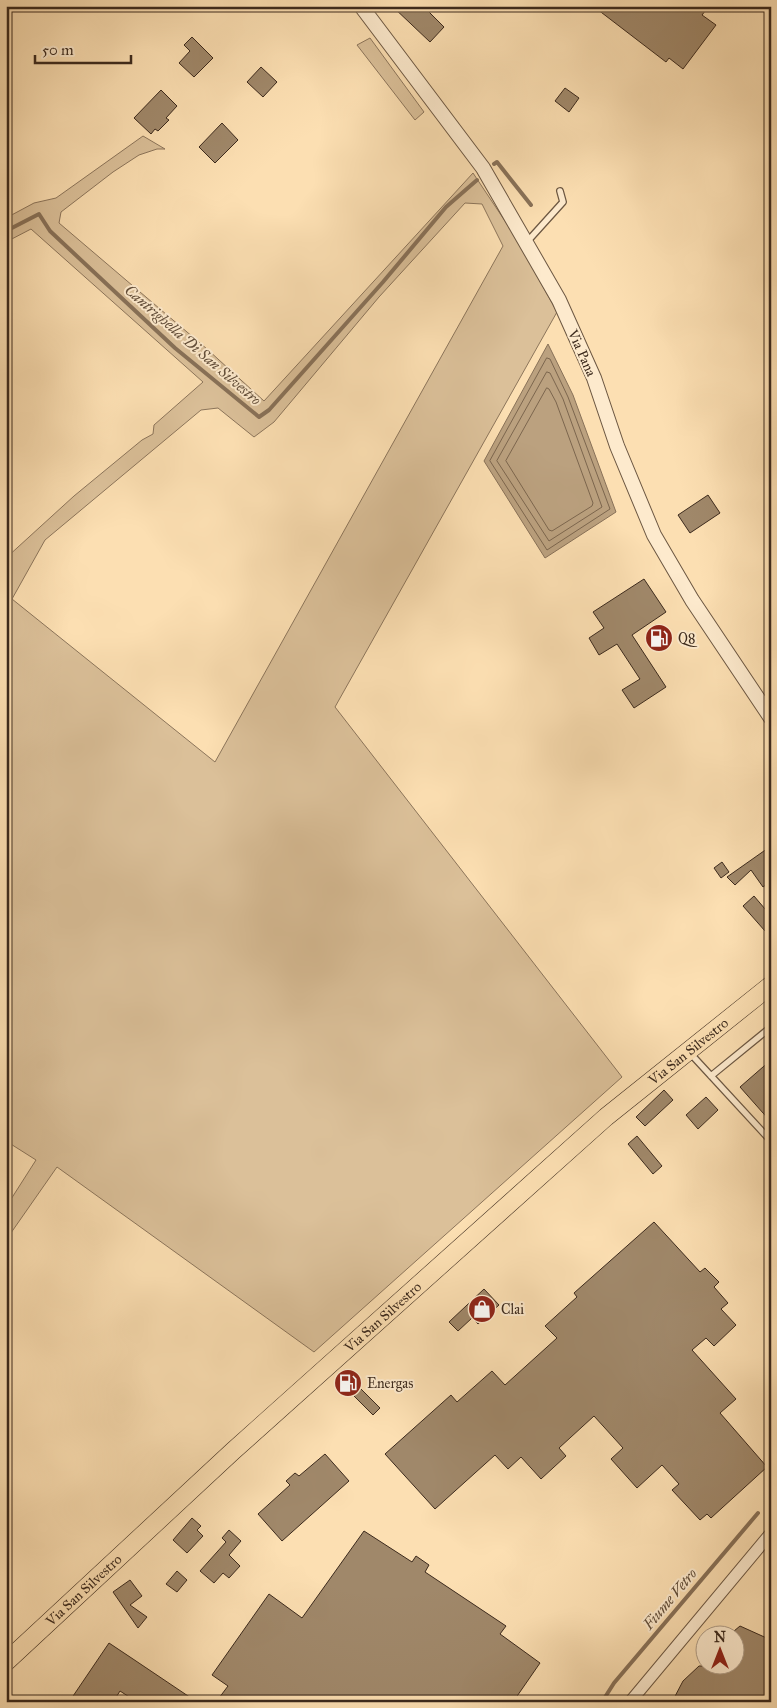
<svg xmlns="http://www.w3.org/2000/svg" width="777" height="1708" viewBox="0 0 777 1708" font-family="'IM FELL Great Primer',serif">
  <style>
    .green { fill: #dbc099; stroke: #8c755b; fill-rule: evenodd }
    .water { fill: #bba17f; stroke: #887158 }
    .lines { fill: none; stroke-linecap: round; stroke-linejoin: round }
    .shore { stroke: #7c664e; stroke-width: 1 }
    .stream { stroke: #887158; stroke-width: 4 }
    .building { fill: #a0886a; stroke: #3c2a1d }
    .service-casing { stroke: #6c5742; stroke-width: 8 }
    .minor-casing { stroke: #6c5742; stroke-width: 13 }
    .tertiary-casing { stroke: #6c5742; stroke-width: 16 }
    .primary-casing { stroke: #3c2a1d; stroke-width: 19 }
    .service { stroke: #fdeacd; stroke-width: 5.5 }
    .minor { stroke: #fdeacd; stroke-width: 11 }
    .tertiary { stroke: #fdeacd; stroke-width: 14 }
    .primary { stroke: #fcdfb2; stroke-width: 18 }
    .labels { text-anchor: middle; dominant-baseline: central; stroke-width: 4; stroke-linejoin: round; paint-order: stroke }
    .street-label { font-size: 14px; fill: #3c2a1d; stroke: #fdeacd }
    .poi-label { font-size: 14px; fill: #3c2a1d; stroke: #fdeacd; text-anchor: start }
    .water-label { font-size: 15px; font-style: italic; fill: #624e3a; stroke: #fdeacd }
  </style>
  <rect width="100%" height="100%" fill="#fcdfb2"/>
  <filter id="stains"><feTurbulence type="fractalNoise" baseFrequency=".004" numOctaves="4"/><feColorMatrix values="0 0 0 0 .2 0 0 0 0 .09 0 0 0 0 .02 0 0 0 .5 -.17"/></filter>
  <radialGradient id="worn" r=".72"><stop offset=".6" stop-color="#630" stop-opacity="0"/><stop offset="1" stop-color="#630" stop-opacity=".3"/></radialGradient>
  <path class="green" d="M370 38 424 112 415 120 357 45Z
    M143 136 165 149H157L139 155 113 172 61 212 59 223 207 349 264 401 473 173 515 236 557 312 335 707 622 1077 314 1352 57 1167 6 1240V1207L36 1160 6 1141V558L74 496 142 440 153 434 154 425 203 382 31 229 6 242V218L34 203 56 198ZM465 203 482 204 503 246 215 762 12 599 45 540 201 410 218 408 254 437 274 422 379 297Z"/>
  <path class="water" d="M548 344 573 395 616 512 545 558 484 461Z"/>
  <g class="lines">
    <path class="shore" d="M547 358 550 359 568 397 610 509 547 550 490 461Z
      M547 372 550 373 563 399 602 507 549 541 497 461Z
      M547 388 549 389 556 402 593 503 592 506 552 531 549 530 506 461Z"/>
    <path class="stream" d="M494 164 497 162 531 205
      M6 231 39 214 50 231 175 348 259 417 269 410 383 282 446 207 477 180
      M602 1702 614 1683 758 1513"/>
  </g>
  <path class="building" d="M392 6H423L444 27 430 42Z
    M593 6H709L702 15 716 25 683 69 669 58 666 62Z
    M192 37 213 58 194 77 179 63 190 51 184 45Z
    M261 67 277 82 263 97 247 82Z
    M565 88 579 98 569 112 555 101Z
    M161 90 177 106 166 118 169 120 158 131 155 129 151 134 134 118Z
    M222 123 238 140 215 163 199 147Z
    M708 495 720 513 690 533 678 515Z
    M644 579 666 612 632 635 666 687 634 708 622 690 640 679 617 644 599 655 589 638 604 628 593 612Z
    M771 846V881L763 887 751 870 735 885 727 877Z
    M722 862 729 872 721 878 714 868Z
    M754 896 771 916V926L765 931 743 906Z
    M771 1060V1122L740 1087Z
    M664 1090 673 1100 645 1126 636 1117Z
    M706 1097 718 1110 698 1129 686 1115Z
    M637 1136 662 1166 653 1174 628 1144Z
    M654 1222 700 1272 705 1268 719 1282 714 1287 728 1303 721 1309 736 1325 714 1346 706 1338 692 1350 736 1399 720 1413 767 1467 711 1518 707 1514 700 1520 672 1490 679 1484 662 1465 637 1488 611 1459 623 1448 594 1416 559 1448 566 1456 541 1479 521 1457 508 1469 495 1455 435 1509 385 1454 451 1395 457 1402 492 1371 505 1385 557 1338 545 1326 577 1297 574 1293Z
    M484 1289 499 1305 478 1324 472 1318 458 1331 449 1322Z
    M349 1374 357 1382 356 1384 380 1408 373 1415 349 1391 347 1392 339 1384Z
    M325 1454 349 1481 282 1541 258 1514 290 1485 286 1481 295 1473 299 1476Z
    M192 1518 201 1526 197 1530 203 1536 187 1553 173 1540Z
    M229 1530 241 1541 229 1555 240 1566 229 1578 223 1573 214 1583 200 1571 226 1542 222 1538Z
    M364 1531 412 1562 416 1556 429 1565 425 1572 506 1626 500 1634 540 1663 513 1702H216L228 1686 212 1675 269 1594 302 1618Z
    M177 1571 187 1580 177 1592 166 1584Z
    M130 1580 142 1596 130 1605 147 1617 138 1628 113 1592Z
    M740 1626 771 1640V1702H672L683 1681 699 1666H734V1631Z
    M109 1643 133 1659 197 1702H137L120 1691 113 1702H69Z"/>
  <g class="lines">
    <g class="service-casing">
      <path id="service" d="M526 243 563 202 560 191
        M689 1052 771 1141
        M711 1076 771 1027"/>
    </g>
    <g class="minor-casing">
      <path id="minor" d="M630 1702 771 1533"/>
    </g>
    <g class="tertiary-casing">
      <path id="tertiary" d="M361 6 483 168 559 300 594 378 617 446 654 535 692 600 771 718"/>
    </g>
    <g class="primary-casing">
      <g id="primary">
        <path id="s1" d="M6 1662 233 1451 606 1117 771 985"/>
      </g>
    </g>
    <use href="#service" class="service"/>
    <use href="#minor" class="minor"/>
    <use href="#tertiary" class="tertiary"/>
    <use href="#primary" class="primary"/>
  </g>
  <defs>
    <g id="fuel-disc" transform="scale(1.4375)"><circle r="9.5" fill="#8f2418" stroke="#fdeacd"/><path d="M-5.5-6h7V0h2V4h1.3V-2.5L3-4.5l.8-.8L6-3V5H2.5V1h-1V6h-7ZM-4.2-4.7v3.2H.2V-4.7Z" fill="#fff"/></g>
    <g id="shop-disc" transform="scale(1.4375)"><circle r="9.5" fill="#8f2418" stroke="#fdeacd"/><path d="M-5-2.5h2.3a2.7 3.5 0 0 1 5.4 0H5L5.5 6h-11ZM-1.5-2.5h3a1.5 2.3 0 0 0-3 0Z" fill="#fff"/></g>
  </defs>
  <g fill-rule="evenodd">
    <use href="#fuel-disc" x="659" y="638"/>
    <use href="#shop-disc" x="482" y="1309"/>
    <use href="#fuel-disc" x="348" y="1383"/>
  </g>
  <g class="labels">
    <g class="street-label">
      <text transform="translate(582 353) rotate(66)">Via Pana</text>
      <text stroke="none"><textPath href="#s1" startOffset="916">Via San Silvestro</textPath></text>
      <text stroke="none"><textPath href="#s1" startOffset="511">Via San Silvestro</textPath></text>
      <text stroke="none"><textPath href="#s1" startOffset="106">Via San Silvestro</textPath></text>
    </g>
    <g class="poi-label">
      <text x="678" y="638">Q8</text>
      <text x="501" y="1309">Clai</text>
      <text x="367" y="1383">Energas</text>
    </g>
    <g class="water-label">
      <text transform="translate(193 345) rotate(41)">Cantrighella Di San Silvestro</text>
      <text transform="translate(670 1599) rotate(-50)">Fiume Vetro</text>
    </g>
  </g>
  <rect width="777" height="1708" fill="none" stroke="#fcdfb2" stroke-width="25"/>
  <rect x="8" y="8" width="762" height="1693" fill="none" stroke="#3c2a1d" stroke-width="2.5"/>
  <rect x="12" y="12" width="752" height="1683" fill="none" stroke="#3c2a1d"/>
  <g transform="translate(720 1650)"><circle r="24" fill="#fdeacd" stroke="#b09d87"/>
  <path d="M0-4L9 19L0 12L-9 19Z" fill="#8f2418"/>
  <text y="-8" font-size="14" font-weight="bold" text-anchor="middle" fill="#3c2a1d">N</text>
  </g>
  <path d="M35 55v8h96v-8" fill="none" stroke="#3c2a1d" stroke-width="2.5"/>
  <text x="42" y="55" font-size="15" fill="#3c2a1d" stroke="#fdeacd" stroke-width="4" paint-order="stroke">50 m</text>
  <rect width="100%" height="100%" filter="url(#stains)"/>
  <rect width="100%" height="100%" fill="url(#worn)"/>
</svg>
